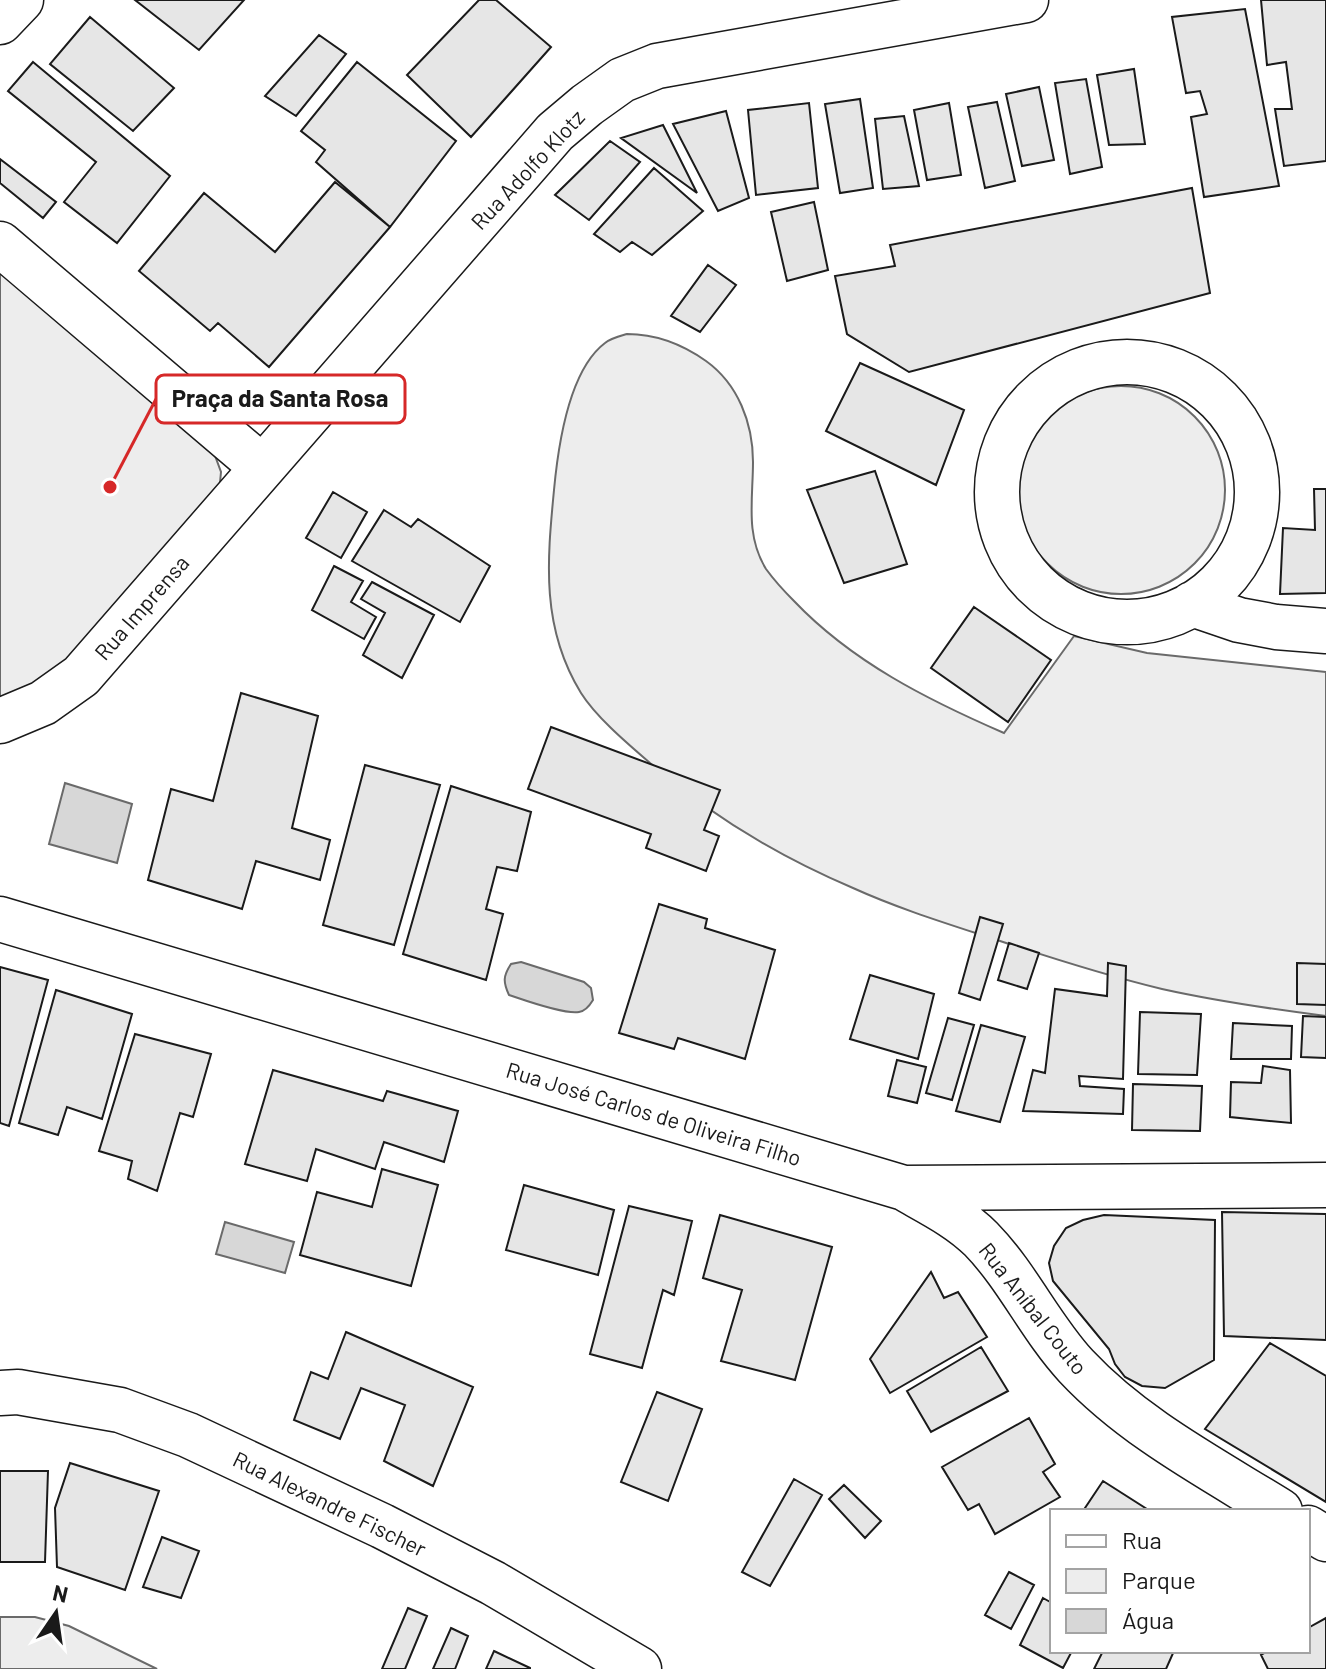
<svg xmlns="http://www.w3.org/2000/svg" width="1326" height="1669" viewBox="0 0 1326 1669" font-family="Barlow,sans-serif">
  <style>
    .green { fill: #ededed; stroke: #6a6a6a; stroke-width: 2 }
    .water { fill: #d7d7d7; stroke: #6a6a6a; stroke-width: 2 }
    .building { fill: #e6e6e6; stroke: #1a1a1a; stroke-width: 2 }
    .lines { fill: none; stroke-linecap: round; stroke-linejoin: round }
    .street-casing { stroke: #1a1a1a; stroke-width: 47 }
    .secondary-casing { stroke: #1a1a1a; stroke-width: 47 }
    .street { stroke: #fff; stroke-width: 44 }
    .secondary { stroke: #fff; stroke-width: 44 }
    .labels { text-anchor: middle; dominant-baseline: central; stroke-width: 6; stroke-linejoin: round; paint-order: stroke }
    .street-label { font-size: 22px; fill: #1a1a1a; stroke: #fff }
    .leader { fill: none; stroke: #d62828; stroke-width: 3 }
    .callout-dot { fill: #d62828; stroke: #fff; stroke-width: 3 }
    .callout { fill: #fff; stroke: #d62828; stroke-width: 3 }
    .callout-label { font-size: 24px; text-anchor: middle; font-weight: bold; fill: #1a1a1a }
  </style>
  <rect width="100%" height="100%" fill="#fff"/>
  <path class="green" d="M0 269 214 453 221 472 219 493 49 683 0 709Z
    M627 334C657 334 682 344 706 361 738 384 753 423 753 462 753 499 745 535 766 569 774 580 784 591 794 601 852 662 928 700 1004 733L1074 636 1147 653 1326 672V1016C1271 1009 1216 1001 1162 989 1104 975 1048 957 991 938 945 923 897 908 853 888 780 857 710 815 650 763 628 744 596 717 581 693 541 628 547 562 554 490 558 447 568 371 605 343 611 338 620 336 627 334Z
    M1017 490a104 104 0 1 1 208 0a104 104 0 1 1-208 0Z
    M0 1617H35L69 1626 157 1669H0Z"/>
  <path class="water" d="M65 783 132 804 117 863 49 844Z
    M521 962 584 982 591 988 593 1000C590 1005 586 1011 579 1012 565 1015 524 1000 509 995 503 982 503 976 511 964Z
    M225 1222 294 1242 285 1273 216 1254Z"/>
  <path class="building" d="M135 0H244L199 50Z
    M479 0H496L551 47 471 137 407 75Z
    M1261 0H1326V161L1284 166 1275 109H1292L1286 62 1267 65Z
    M1245 9 1279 186 1204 197 1191 117 1207 114 1200 91 1186 93 1172 17Z
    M90 17 174 88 133 131 50 64Z
    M319 35 346 54 296 116 265 96Z
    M33 62 170 176 117 243 64 202 96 162 8 91Z
    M357 62 456 141 390 227 316 162 325 150 301 131Z
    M1134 69 1145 144 1109 145 1097 75Z
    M1086 79 1102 167 1070 174 1055 83Z
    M1039 87 1054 160 1022 166 1006 94Z
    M860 99 873 188 840 193 825 104Z
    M997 102 1015 181 985 188 968 107Z
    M809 103 818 188 756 195 748 110Z
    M949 103 961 175 927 180 914 110Z
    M726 111 749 198 718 211 673 124Z
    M904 116 919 186 883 189 875 119Z
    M663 125 697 193 621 138Z
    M610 141 640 162 589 220 555 195Z
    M0 159 56 202 43 218 0 183Z
    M654 168 703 211 652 255 632 242 620 252 594 234Z
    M335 182 390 227 269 367 218 323 210 331 139 271 204 193 275 252Z
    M1192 188 1210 293 909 372 847 334 835 276 895 266 890 245Z
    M814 202 828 270 787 281 771 212Z
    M708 265 736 285 700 332 671 316Z
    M860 363 964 410 936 485 826 431Z
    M875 471 907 564 844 583 807 490Z
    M1314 489H1326V593L1280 594 1283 528 1315 530Z
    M333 492 367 512 341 558 306 538Z
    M384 510 411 527 418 519 490 566 460 622 352 561Z
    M334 566 363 581 351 602 376 617 364 639 312 610Z
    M372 582 434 615 402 678 363 655 385 613 361 599Z
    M974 607 1051 660 1008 722 931 668Z
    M241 693 318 716 292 828 330 840 320 880 256 861 242 909 148 880 171 789 213 801Z
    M551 727 720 790 704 830 719 836 706 871 646 848 651 834 528 789Z
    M365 765 440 785 394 945 323 925Z
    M451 786 531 812 517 871 497 867 486 909 503 914 486 980 403 954Z
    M659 904 707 919 705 928 775 950 745 1059 678 1038 674 1049 619 1033Z
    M980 917 1003 924 980 1000 959 993Z
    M1009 943 1039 953 1027 989 998 980Z
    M1108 963 1126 966 1123 1079 1079 1076 1080 1086 1124 1089 1123 1114 1023 1111 1033 1070 1045 1073 1055 989 1107 996Z
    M1297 963 1326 964V1005L1297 1004Z
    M0 967 48 980 9 1126 0 1123Z
    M870 975 934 994 918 1059 850 1039Z
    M56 990 132 1014 102 1119 67 1107 58 1135 19 1123Z
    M1140 1012 1201 1014 1197 1075 1138 1074Z
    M1303 1016 1326 1017V1058L1301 1057Z
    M948 1018 974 1025 952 1100 926 1093Z
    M1233 1023 1292 1026 1291 1059H1231Z
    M981 1025 1025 1037 1000 1122 956 1111Z
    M135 1034 211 1054 193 1117 180 1113 157 1191 128 1179 132 1161 99 1151Z
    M897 1060 926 1067 917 1103 888 1096Z
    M1263 1066 1290 1070 1291 1123 1230 1117 1231 1082 1261 1083Z
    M273 1070 383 1101 387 1091 458 1111 444 1162 384 1142 375 1169 316 1149 307 1181 245 1164Z
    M1133 1084 1202 1086 1200 1131 1132 1130Z
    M382 1169 438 1185 411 1286 300 1255 317 1192 372 1207Z
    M524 1185 614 1210 598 1275 506 1250Z
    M629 1206 692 1221 674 1295 663 1290 642 1368 590 1354Z
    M1222 1212 1326 1214V1340L1224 1336Z
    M720 1215 832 1247 795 1380 721 1361 742 1290 703 1278Z
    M1104 1215 1215 1220 1214 1360 1165 1388 1142 1386 1125 1377 1115 1364 1109 1349 1053 1281 1049 1263 1054 1246 1066 1228 1083 1220Z
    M931 1272 944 1298 958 1292 987 1337 890 1393 870 1359Z
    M346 1332 473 1387 433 1486 384 1461 405 1405 361 1388 340 1439 294 1420 311 1372 328 1379Z
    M1270 1343 1326 1376V1502L1205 1429Z
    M981 1347 1008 1391 931 1432 907 1391Z
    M657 1392 702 1409 668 1501 621 1482Z
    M1029 1418 1055 1464 1043 1472 1060 1497 995 1534 979 1504 968 1510 942 1467Z
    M70 1463 159 1491 125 1590 57 1567 55 1508Z
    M0 1471H48L45 1562H0Z
    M794 1479 822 1495 770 1586 742 1572Z
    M1103 1481 1150 1511H1083Z
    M844 1485 881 1521 865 1538 829 1499Z
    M162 1537 199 1551 181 1598 143 1587Z
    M1009 1572 1034 1585 1011 1629 985 1615Z
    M1043 1598 1052 1603V1651H1072L1063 1668 1020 1645Z
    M408 1608 427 1616 405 1669H382Z
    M1326 1618V1669H1268L1261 1655 1268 1651H1308V1628Z
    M451 1628 468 1636 455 1669H433Z
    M494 1651 530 1668V1669H486Z
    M1103 1651H1174L1166 1669H1094Z"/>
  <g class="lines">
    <g class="street-casing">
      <path id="street" d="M0 22 21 0
        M0 244 262 467
        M997 492a130 130 0 1 1 260 0a130 130 0 1 1-260 0Z
        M1192 604 1239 620 1276 627 1326 631
        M0 919 904 1188 1326 1185
        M904 1188C930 1203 959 1217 981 1239 1018 1277 1040 1327 1076 1366 1133 1427 1209 1467 1280 1511
        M0 1393 18 1392 120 1410 188 1435 382 1526 493 1583 639 1669
        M1308 1528 1326 1539"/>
    </g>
    <g class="secondary-casing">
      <path id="secondary" d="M0 721 43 703 81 676 555 132 587 105 622 80 657 66 1026 0"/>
    </g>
    <use href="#street" class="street"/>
    <use href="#secondary" class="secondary"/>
  </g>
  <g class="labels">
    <g class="street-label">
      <text transform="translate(527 169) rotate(-47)">Rua Adolfo Klotz</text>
      <text transform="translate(141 607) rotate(-49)">Rua Imprensa</text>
      <text transform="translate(654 1113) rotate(17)">Rua José Carlos de Oliveira Filho</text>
      <text transform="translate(1034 1308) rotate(52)">Rua Aníbal Couto</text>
      <text transform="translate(330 1503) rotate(26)">Rua Alexandre Fischer</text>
    </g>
  </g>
  <path class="leader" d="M110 487L156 399"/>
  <circle class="callout-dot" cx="110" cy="487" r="8"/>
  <rect class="callout" x="156" y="375" width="249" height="48" rx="8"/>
  <g class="callout-label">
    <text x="280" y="407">Praça da Santa Rosa</text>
  </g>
  <rect x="1050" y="1509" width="260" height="144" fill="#ffffff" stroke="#a3a3a3" stroke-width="2"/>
  <rect x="1066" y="1535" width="40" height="12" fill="#ffffff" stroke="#a3a3a3" stroke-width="2"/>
  <text x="1122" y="1549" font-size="24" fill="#1a1a1a">Rua</text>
  <rect x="1066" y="1569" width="40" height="24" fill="#ededed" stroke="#a3a3a3" stroke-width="2"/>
  <text x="1122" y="1589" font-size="24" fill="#1a1a1a">Parque</text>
  <rect x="1066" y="1609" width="40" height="24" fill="#d7d7d7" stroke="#a3a3a3" stroke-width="2"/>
  <text x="1122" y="1629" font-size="24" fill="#1a1a1a">Água</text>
  <g transform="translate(56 1613) rotate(13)" stroke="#ffffff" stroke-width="6" paint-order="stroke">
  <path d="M0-6L14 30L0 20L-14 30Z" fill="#1a1a1a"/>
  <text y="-12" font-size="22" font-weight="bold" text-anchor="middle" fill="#1a1a1a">N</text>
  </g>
</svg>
